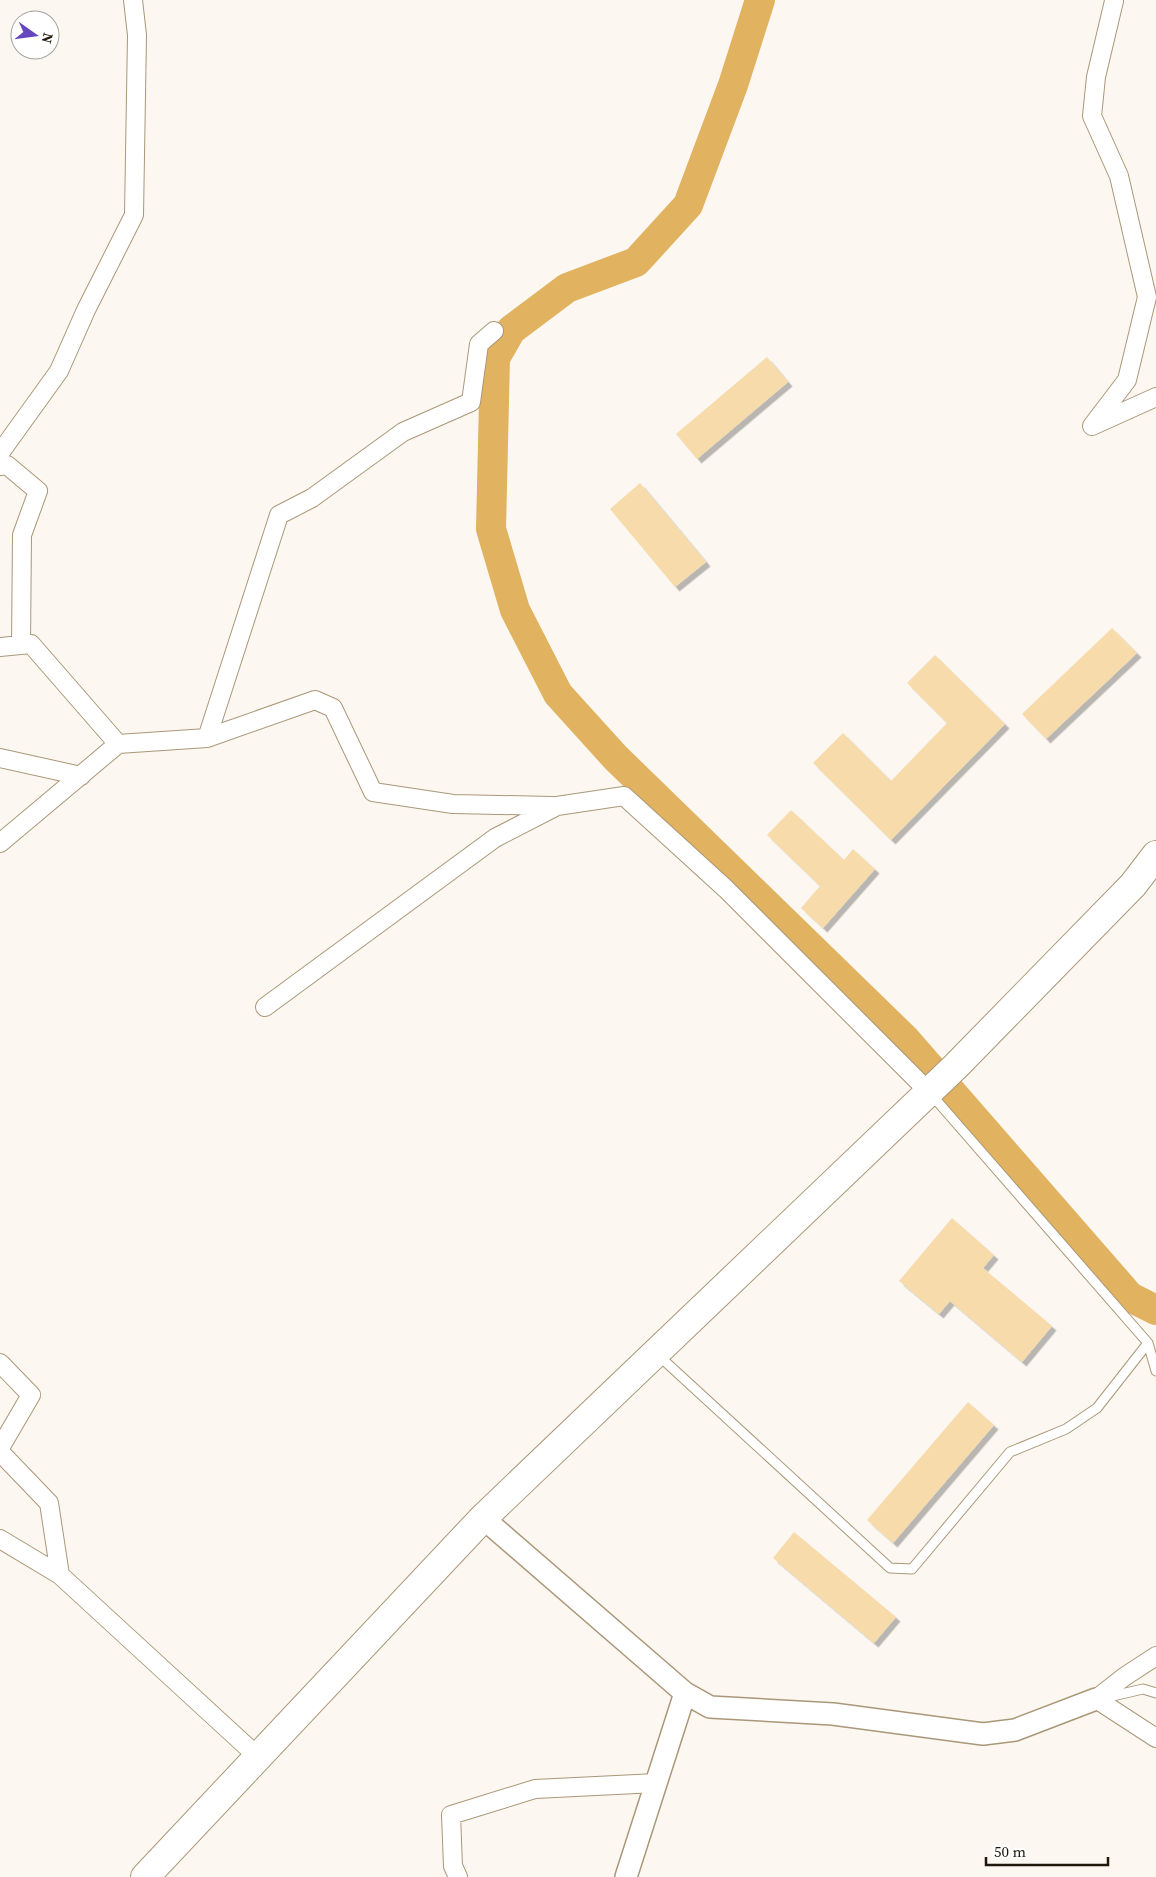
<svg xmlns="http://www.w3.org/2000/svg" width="1156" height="1877" viewBox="0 0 1156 1877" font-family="'Source Serif 4',serif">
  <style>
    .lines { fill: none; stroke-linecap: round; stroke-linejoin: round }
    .river { stroke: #e1b25f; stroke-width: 30 }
    .building { fill: #f7dbab; filter: url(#shadow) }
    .service-casing { stroke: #aa9778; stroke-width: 11 }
    .minor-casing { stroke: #aa9778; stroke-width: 20 }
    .tertiary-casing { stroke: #aa9778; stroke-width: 24 }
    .primary-casing { stroke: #aa9778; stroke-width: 30 }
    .service { stroke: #fff; stroke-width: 9 }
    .minor { stroke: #fff; stroke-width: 18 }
    .tertiary { stroke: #fff; stroke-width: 21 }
    .primary { stroke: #fff; stroke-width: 28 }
  </style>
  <defs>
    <filter id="shadow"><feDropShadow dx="4.5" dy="4.5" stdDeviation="0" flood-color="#0004"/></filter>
  </defs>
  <rect width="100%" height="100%" fill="#fcf8f1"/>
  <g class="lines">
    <path class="river" d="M760 0 733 85 688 205 636 262 567 288 511 330 495 358 491 529 515 610 558 694 616 758 906 1040 1130 1297 1156 1310"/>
  </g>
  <path class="building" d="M767 357 788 382 697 459 676 434Z
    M640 483 706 562 675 587 610 509Z
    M1112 628 1137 653 1046 739 1022 714Z
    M935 655 1005 724 891 840 813 763 843 733 891 781 947 723 907 683Z
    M791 810 844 860 853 849 875 869 823 928 801 908 820 886 767 835Z
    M952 1218 994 1255 983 1268 1052 1326 1022 1362 950 1301 939 1314 899 1281Z
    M968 1402 994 1425 893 1543 867 1520Z
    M794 1532 896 1617 874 1643 773 1558Z"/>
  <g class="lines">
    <g class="service-casing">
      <path id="service" d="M930 1093 1148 1343 1156 1371
        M658 1355 890 1568 912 1569 1010 1452 1066 1429 1097 1408 1148 1343
        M1104 1698 1143 1689 1156 1693"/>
    </g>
    <g class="minor-casing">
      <path id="minor" d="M1114 1 1096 77 1092 116 1119 176 1147 297 1127 380 1092 426 1156 397
        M0 453 59 371 86 310 134 215 137 35 133 0
        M0 466 7 465 38 491 22 535 21 645
        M0 647 31 644 118 744
        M207 738 279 515 312 498 403 432 471 402 479 344 494 331
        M0 758 81 776
        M0 843 118 744 207 738 315 700 333 708 373 792 453 804 553 806
        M265 1007 495 838 557 806 624 796 726 889 928 1091
        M0 1363 31 1395 0 1448
        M0 1452 49 1503 60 1575 257 1756
        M0 1539 60 1575
        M1156 1656 1124 1677 1096 1699 1156 1738
        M458 1877 453 1866 451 1815 535 1789 657 1783"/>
    </g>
    <g class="tertiary-casing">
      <path id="tertiary" d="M483 1518 685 1693 710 1707 833 1714 983 1734 1015 1730 1096 1699
        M626 1877 685 1693"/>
    </g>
    <g class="primary-casing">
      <path id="primary" d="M145 1877 483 1518 956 1066 1133 885 1156 855"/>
    </g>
    <use href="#service" class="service"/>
    <use href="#minor" class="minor"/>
    <use href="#tertiary" class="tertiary"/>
    <use href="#primary" class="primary"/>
  </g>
  <g transform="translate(35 35) rotate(104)"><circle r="24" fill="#ffffff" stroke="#a5a29d"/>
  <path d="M0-4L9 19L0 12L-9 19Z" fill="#6446be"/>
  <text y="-8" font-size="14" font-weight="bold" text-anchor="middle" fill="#1f170b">N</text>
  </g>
  <path d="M986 1857v8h122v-8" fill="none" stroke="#1f170b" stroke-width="2.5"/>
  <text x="994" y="1857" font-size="15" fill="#1f170b" stroke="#ffffff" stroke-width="4" paint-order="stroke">50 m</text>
</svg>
